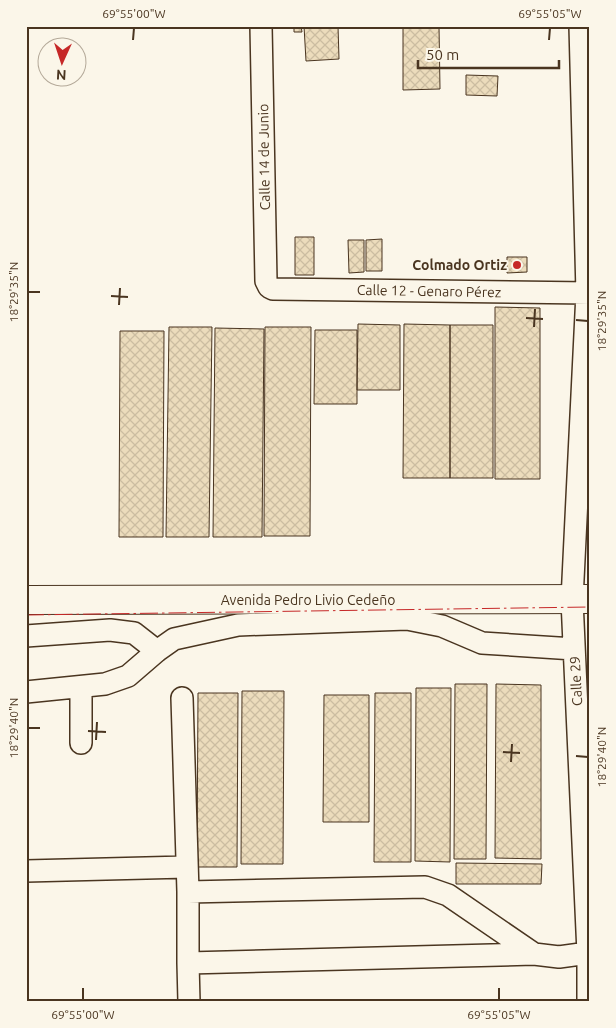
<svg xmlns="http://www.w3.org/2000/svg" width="616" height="1028" viewBox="0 0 616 1028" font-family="Ubuntu,sans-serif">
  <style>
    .building { fill: url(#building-cross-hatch); stroke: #4a3520 }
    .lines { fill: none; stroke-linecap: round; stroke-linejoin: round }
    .minor-casing { stroke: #4a3520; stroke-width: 24 }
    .major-casing { stroke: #4a3520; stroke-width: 30 }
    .minor { stroke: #fbf6e9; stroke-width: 21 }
    .major { stroke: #fbf6e9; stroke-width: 28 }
    .power { stroke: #c62828; stroke-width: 1; stroke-dasharray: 18 4 2.5 4; stroke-linecap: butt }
    .ticks { fill: none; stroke: #4a3520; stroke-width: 2 }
    .poi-dot { fill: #c62828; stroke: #fbf6e9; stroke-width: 2 }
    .labels { text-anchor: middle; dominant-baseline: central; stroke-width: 4; stroke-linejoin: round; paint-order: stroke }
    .street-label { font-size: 14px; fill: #4a3520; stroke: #fbf6e9 }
    .poi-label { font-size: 14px; font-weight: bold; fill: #4a3520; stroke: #fbf6e9; text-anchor: end }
    .neatline { fill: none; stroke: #4a3520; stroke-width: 2 }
    .ticks-label { font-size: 12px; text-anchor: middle; fill: #4a3520 }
  </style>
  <defs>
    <pattern id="building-cross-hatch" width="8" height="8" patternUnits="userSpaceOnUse" patternTransform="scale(1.25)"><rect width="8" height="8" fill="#ecdcbc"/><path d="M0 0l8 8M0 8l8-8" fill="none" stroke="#ccbda1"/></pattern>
  </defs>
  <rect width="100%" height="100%" fill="#fbf6e9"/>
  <path class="building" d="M294 26H301L302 32H294Z
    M304 26H338L339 59 306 61Z
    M403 26H439L440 89 403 90Z
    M466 75 498 76 497 96 466 95Z
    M295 237H314V275H295Z
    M382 239V271H366V240Z
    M348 240H364V272L349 273Z
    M507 257H527V272L507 273Z
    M495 307 540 308V479H495Z
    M358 324 400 325V390H357Z
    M404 324 450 325V478H403Z
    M450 325H493V478H450Z
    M169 327H212L209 537H166Z
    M265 327H311L310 536H264Z
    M215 328 264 329 262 537H213Z
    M315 330H357V404H314Z
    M120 331H164L163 537H119Z
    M455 684H487L486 859H454Z
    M496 684 541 685V859L495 858Z
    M416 688H451L450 862 415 861Z
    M242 691H284L283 864H241Z
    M198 693H238L237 867H197Z
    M375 693H411V862H374Z
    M324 695H369V822H323Z
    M456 863 542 864 541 884H456Z"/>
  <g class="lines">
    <g class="minor-casing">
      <path id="minor" d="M261 26 266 281 269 287 273 289 590 293
        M580 26 587 293 572 600 588 953V1002
        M26 636 110 630 134 633 157 651
        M26 692 105 684 128 676 157 651 174 639 238 625 407 619 442 626 482 643 574 649
        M182 698 188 892
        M81 743V687
        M26 871 186 867
        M534 954 448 895 425 887 188 892V963L534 954 559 957 588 953
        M188 963 189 1002"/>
    </g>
    <g class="major-casing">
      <path id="major" d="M26 600 590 599"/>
    </g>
    <use href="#minor" class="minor"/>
    <use href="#major" class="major"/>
    <path class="power" d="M26 615 590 607"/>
  </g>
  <path class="ticks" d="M133 40 134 28M549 40 550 28M28 292H40M111 296 128 297M119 305 120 288M526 318 543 319M576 320 588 321M534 327 535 309M28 728H40M88 731 106 732M96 740 97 722M503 752 520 753M576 756 588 757M511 762 512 744M83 1000V988M499 1000V988"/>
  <circle class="poi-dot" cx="517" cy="265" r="5"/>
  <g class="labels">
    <g class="street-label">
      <text transform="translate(264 157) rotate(-91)">Calle 14 de Junio</text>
      <text transform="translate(429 291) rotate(1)">Calle 12 - Genaro Pérez</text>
      <text x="308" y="600">Avenida Pedro Livio Cedeño</text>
      <text transform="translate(576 681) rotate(-93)">Calle 29</text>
    </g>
    <g class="poi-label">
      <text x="507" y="265">Colmado Ortiz</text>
    </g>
  </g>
  <rect width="616" height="1028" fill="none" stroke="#fbf6e9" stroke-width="55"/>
  <g transform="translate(62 62) rotate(183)"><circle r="24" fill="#fbf6e9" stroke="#b4a999"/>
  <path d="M0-4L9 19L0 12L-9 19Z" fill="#c62828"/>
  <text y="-8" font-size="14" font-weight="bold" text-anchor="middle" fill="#4a3520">N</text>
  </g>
  <path d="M418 60v8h141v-8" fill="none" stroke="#4a3520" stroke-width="2.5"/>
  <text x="426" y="60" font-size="15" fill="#4a3520" stroke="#fbf6e9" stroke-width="4" paint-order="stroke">50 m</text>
  <rect x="28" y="28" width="560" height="972" class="neatline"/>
  <g class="ticks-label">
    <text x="134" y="18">69°55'00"W</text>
    <text x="550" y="18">69°55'05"W</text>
    <text transform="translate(14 292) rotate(-90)" y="4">18°29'35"N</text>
    <text transform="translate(602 321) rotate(-90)" y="4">18°29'35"N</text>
    <text transform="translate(14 728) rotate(-90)" y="4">18°29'40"N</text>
    <text transform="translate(602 757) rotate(-90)" y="4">18°29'40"N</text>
    <text x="83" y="1019">69°55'00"W</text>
    <text x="499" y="1019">69°55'05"W</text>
  </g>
</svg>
